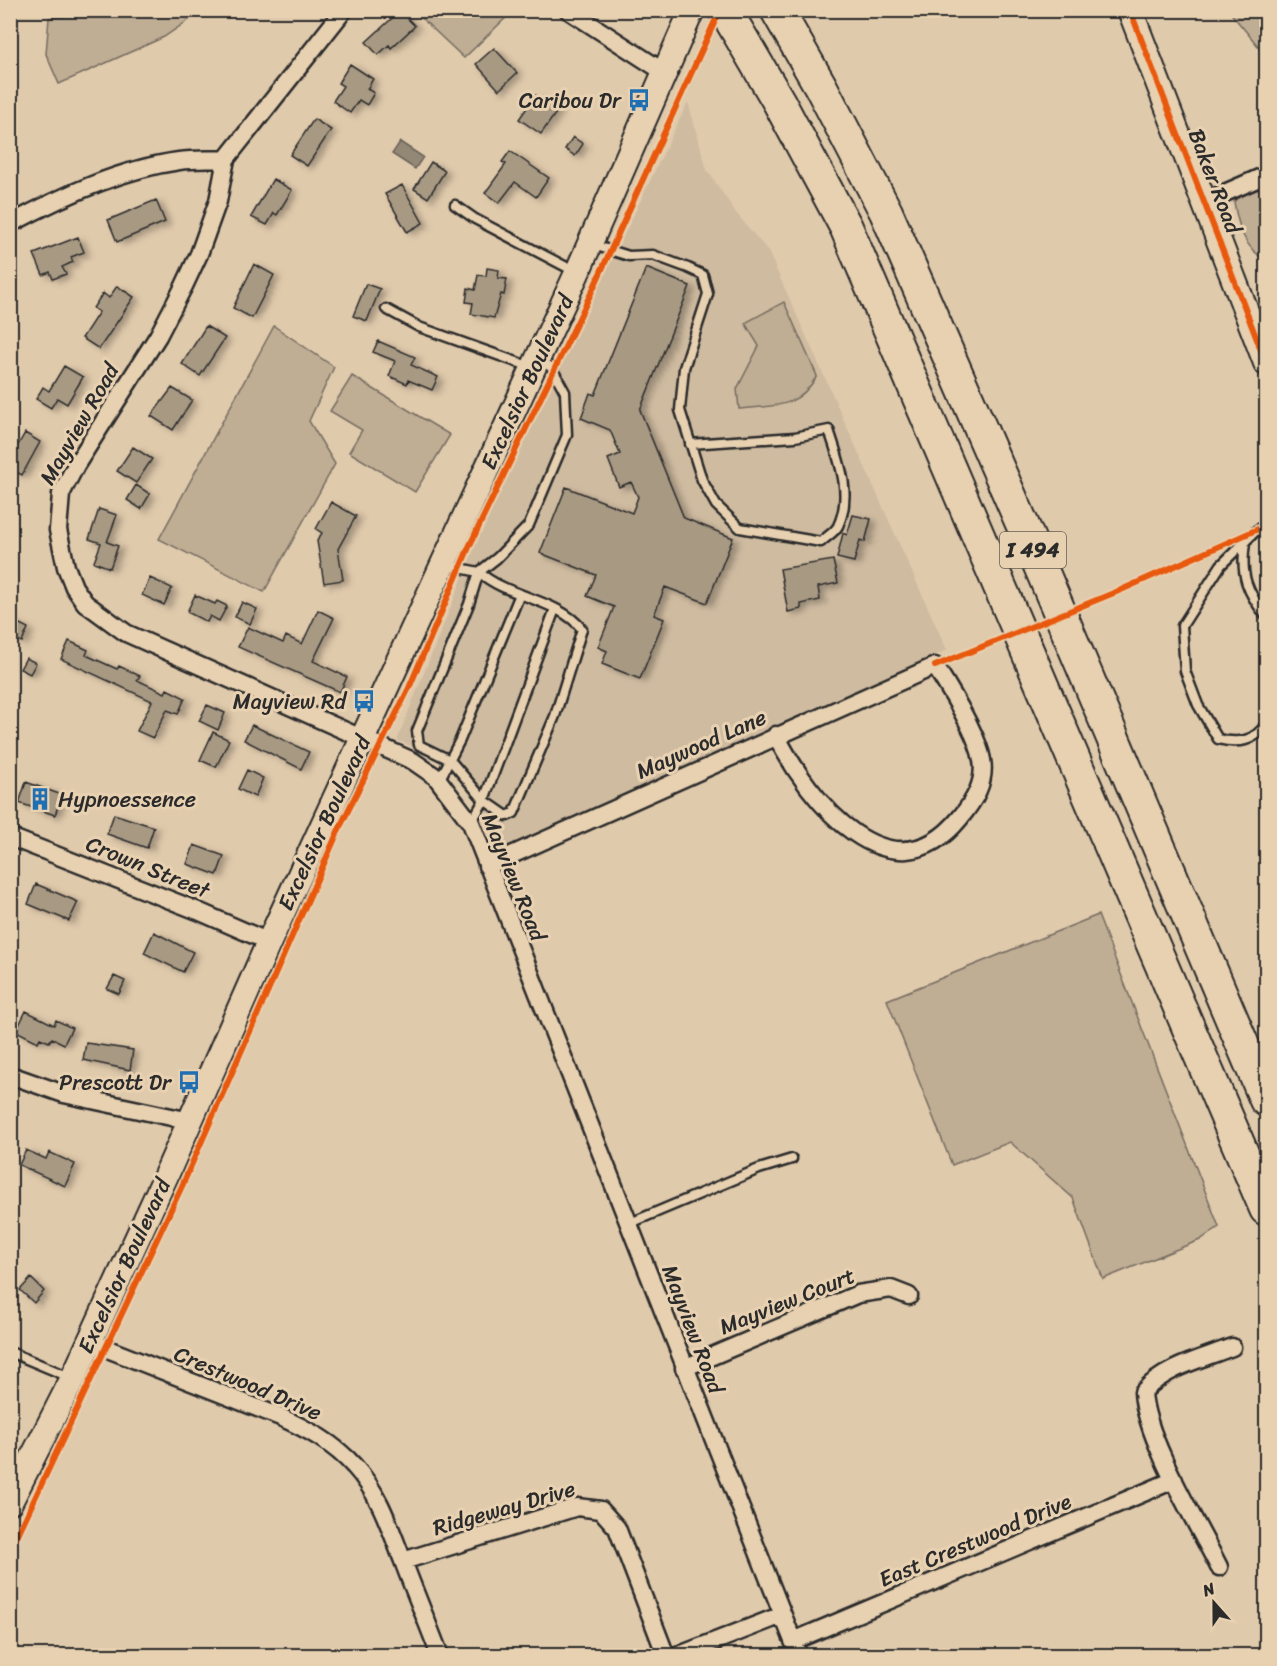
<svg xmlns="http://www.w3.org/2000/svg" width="1277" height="1666" viewBox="0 0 1277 1666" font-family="Sriracha,sans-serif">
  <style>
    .built { fill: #cfbba0 }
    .green { fill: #bfad94; stroke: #756c60; stroke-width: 1.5 }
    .water { fill: #938776; stroke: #696258; stroke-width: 1.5 }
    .building { fill: #a89983; stroke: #2b2b2b; stroke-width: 1.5; filter: url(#shadow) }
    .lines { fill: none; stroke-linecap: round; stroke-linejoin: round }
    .lane-casing { stroke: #2b2b2b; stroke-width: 13 }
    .street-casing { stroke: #2b2b2b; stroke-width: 21 }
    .secondary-casing { stroke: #2b2b2b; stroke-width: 28 }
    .highway-casing { stroke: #2b2b2b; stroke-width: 36 }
    .lane { stroke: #e8d1b1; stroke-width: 8 }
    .street { stroke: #e8d1b1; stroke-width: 16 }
    .secondary { stroke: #e8d1b1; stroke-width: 24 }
    .highway { stroke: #e8d1b1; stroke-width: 32 }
    .cycleway-casing { stroke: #e8d1b1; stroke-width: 10 }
    .cycleway { stroke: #e8590c; stroke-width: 6 }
    .labels { text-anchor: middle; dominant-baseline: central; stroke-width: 6; stroke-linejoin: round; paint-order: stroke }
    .shield { fill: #e8d1b1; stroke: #645d53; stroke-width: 1.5 }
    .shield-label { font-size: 21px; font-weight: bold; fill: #2b2b2b }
    .poi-label { font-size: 22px; fill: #2b2b2b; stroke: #e8d1b1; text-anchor: end }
    .street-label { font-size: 22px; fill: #2b2b2b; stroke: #e8d1b1 }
  </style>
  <defs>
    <filter id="shadow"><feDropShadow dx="5.5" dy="3" stdDeviation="3" flood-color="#0004"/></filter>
  </defs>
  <rect width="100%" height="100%" fill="#e0caac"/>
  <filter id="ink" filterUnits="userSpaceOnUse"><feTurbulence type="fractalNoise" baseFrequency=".0167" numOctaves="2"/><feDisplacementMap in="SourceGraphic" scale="12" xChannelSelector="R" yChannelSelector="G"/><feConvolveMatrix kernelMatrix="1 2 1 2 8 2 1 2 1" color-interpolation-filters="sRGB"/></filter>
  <g filter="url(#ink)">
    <path class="built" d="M688 102 707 170 736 213 768 251 947 650 504 850 485 809 460 778 429 754 397 740 479 537Z"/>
    <path class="green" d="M74 11V10L202 11 164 37 59 84 46 54 49 18 71 16Z
      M414 11H513L464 58Z
      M1229 11H1266V63L1258 46Z
      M1266 175V260C1244 249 1238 225 1234 202L1250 182Z
      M784 302 817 376C797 410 774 405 739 409L737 389 759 346 745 323Z
      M274 326 334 367 309 421 335 464 264 592 159 539Z
      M352 376 450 435 415 492 349 452 362 430 330 411Z
      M1098 915 1219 1227 1200 1240 1103 1279 1073 1198 1010 1142 952 1165 887 1000Z"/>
    <path class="water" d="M400 142 423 157 415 169 392 154Z"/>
    <path class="building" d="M400 11 415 26 391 48 389 45 378 55 366 42Z
      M494 48 517 73 499 90 476 64Z
      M350 64 373 79 367 89 374 93 367 105 359 100 350 113 333 101 343 86 338 83Z
      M536 95 558 110 541 134 519 119Z
      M314 119 331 130 307 166 290 155Z
      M573 137 583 144 575 156 565 149Z
      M510 151 549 178 536 197 515 182 499 203 485 193 506 164 502 162Z
      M431 162 445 171 428 198 414 189Z
      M273 179 292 190 277 215 274 213 267 225 251 217Z
      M402 185 423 223 407 232 385 194Z
      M156 200 165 222 117 242 108 220Z
      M78 237 84 252 71 257 73 262 62 267 66 274 53 279 50 272 43 275 34 254Z
      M254 264 274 275 252 318 233 308Z
      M487 268 499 270 498 278 507 279 504 295 501 294 494 318 471 314 473 303 466 302 468 288 475 290 478 275 486 276Z
      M646 268 690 286 640 410 684 518 733 538 707 603 665 587 654 615 664 619 640 679 602 664 607 651 598 647 614 607 587 596 596 575 540 553 566 487 632 513 638 497 631 482 619 487 608 459 620 454 610 430 581 418 590 393 595 395Z
      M366 284 380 289 367 321 353 316Z
      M117 286 134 297 99 349 82 338 99 312 93 308 103 293 109 298Z
      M206 326 225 338 200 376 182 364Z
      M378 341 415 357 411 365 438 377 432 390 408 380 407 384 389 376 395 361 373 352Z
      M64 366 83 377 67 404 57 398 51 408 36 399 43 387 49 391Z
      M172 388 192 400 173 430 151 416Z
      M25 433 40 442 22 475 10 469V459Z
      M133 447 152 459 136 483 117 471Z
      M136 485 150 494 141 509 127 500Z
      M331 502 356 516 338 549 343 580 324 583 317 541 322 533 316 529Z
      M99 509 117 515 107 542 118 546 110 568 94 562 101 543 89 539Z
      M853 515 871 519 865 542 860 540 854 562 837 558 843 533 847 535Z
      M833 560 838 583 818 587 820 600 801 604V609L788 612 780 569Z
      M150 578 172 588 164 605 142 595Z
      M195 595 215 604 217 601 227 606 219 621 210 616 207 622 187 612Z
      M242 602 257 609 250 624 235 617Z
      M318 610 334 618 313 661 347 677 340 692 238 647 248 627 283 643 286 636 302 644Z
      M10 619 28 628 22 642 10 637Z
      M69 641 88 650 86 655 117 669 119 666 140 676 137 680 165 693 167 689 185 698 178 714 167 710 153 738 137 731 152 701 61 659Z
      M26 658 36 663 30 674 20 669Z
      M207 705 225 713 218 730 199 721Z
      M252 725 309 752 301 769 244 740Z
      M213 732 229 740 216 767 200 760Z
      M247 770 263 778 255 797 238 789Z
      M26 782 62 795 55 815 19 803Z
      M114 814 154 827 147 848 107 834Z
      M194 845 224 856 217 875 187 864Z
      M36 884 78 902 69 921 28 904Z
      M154 932 193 952 183 972 144 953Z
      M114 976 125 981 119 994 107 989Z
      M26 1011 54 1025 56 1020 72 1028 64 1044 52 1038 49 1042 40 1038 38 1042 16 1031Z
      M86 1043 133 1050 130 1070 83 1060Z
      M26 1150 46 1159 49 1152 75 1164 65 1186 19 1165Z
      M31 1278 44 1291 34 1303 20 1290Z"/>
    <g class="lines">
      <g class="lane-casing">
        <path id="lane" d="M455 205 475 219 574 271
          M590 244 629 256 653 255 688 268 703 275 708 294 684 368 680 410 702 480 716 505 740 528 821 542C826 537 835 532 838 526 853 494 839 461 829 430L795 437 690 444
          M386 309 419 327 531 367
          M1266 525 1258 529 1221 565 1182 626 1185 671 1198 705 1218 739C1238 744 1254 742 1266 724
          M1245 543C1240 575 1247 592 1266 616
          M445 565 479 572 497 558 529 525 567 435 565 392 552 368 539 359
          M439 781 460 740 520 594
          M471 823 484 800 507 816 514 813 555 716 582 629C557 598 508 598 479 572L469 604 417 731 419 745 450 760 484 800 555 609
          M628 1224 759 1169 792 1159
          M10 1352 72 1378"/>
      </g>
      <g class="street-casing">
        <path id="street" d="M344 10 226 159 218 201 199 254 184 286 158 336 76 465 61 494 58 530 66 567 74 587 85 603 126 633 413 761 436 777 471 823 799 1656
          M568 10 664 72
          M1204 202 1266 175
          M10 224C62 196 121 169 179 161 194 159 210 160 226 159
          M10 837 198 911 269 942
          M487 866 935 666C949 688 978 735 982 760 986 782 974 801 960 818 891 903 808 800 776 735
          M10 1075 64 1094 190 1121
          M90 1342 278 1416C307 1429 334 1443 355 1467 379 1493 390 1528 403 1561 415 1593 428 1624 440 1656
          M684 1368 858 1294 891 1289 909 1296
          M403 1561 577 1507 601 1510 617 1528 666 1656
          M1219 1567C1197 1523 1145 1438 1143 1392 1165 1367 1202 1359 1232 1347
          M793 1641 1174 1480
          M677 1656 782 1615"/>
      </g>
      <g class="secondary-casing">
        <path id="secondary" d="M1130 10 1266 363
          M10 1502 73 1378 168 1171 269 942 577 273 692 10"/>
      </g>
      <g class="highway-casing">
        <path id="highway" d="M725 10 779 102 846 227 1266 1209
          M777 10 821 87 886 212 1027 535 1266 1100"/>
      </g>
      <use href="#lane" class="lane"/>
      <use href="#street" class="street"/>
      <use href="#secondary" class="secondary"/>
      <use href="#highway" class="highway"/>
      <g class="cycleway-casing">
        <path id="cycleway" d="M1130 10 1266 363
          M935 666 1121 590 1258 529
          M10 1551 182 1186 340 827 409 688 469 547 594 287 720 10"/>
      </g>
      <use href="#cycleway" class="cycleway"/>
    </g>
  </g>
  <defs>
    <g id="bus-bare" transform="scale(1.8)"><path d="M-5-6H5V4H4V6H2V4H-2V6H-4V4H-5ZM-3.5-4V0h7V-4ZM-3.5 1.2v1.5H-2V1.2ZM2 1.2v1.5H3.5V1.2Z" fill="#1f6fb2" stroke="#e8d1b1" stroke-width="2.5" paint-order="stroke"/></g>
    <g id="building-bare" transform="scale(1.8)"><path d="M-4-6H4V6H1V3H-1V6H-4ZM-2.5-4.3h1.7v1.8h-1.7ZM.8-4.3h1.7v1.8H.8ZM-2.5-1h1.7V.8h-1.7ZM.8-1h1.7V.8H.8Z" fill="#1f6fb2" stroke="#e8d1b1" stroke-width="2.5" paint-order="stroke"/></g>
  </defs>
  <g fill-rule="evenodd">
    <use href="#bus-bare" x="639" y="100"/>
    <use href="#bus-bare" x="364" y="701"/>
    <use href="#building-bare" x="40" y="799"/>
    <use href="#bus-bare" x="189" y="1082"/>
  </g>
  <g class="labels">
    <rect class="shield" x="1000" y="532" width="66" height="36" rx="4.5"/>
    <g class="shield-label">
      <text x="1033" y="550">I 494</text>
    </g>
    <g class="poi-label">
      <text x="621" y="100">Caribou Dr</text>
      <text x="346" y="701">Mayview Rd</text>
      <text x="58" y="799" text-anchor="start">Hypnoessence</text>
      <text x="171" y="1082">Prescott Dr</text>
    </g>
    <g class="street-label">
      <text transform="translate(1215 181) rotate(69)">Baker Road</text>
      <text transform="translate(527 382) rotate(-65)">Excelsior Boulevard</text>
      <text transform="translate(79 424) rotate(-60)">Mayview Road</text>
      <text transform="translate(701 744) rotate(-24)">Maywood Lane</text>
      <text transform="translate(324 823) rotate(-65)">Excelsior Boulevard</text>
      <text transform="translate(148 867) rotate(22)">Crown Street</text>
      <text transform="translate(514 877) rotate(68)">Mayview Road</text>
      <text transform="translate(124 1266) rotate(-65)">Excelsior Boulevard</text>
      <text transform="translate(787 1301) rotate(-22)">Mayview Court</text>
      <text transform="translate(693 1329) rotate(69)">Mayview Road</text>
      <text transform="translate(248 1383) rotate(23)">Crestwood Drive</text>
      <text transform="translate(504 1508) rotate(-16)">Ridgeway Drive</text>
      <text transform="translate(975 1540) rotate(-23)">East Crestwood Drive</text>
    </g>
  </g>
  <rect width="1277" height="1666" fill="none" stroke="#e8d1b1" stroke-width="36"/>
  <rect x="18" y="18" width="1241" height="1630" fill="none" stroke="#2b2b2b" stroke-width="2" filter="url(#ink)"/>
  <g transform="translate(1214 1603) rotate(339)" stroke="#e8d1b1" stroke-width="4.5" paint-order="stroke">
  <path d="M0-4.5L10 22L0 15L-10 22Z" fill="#2b2b2b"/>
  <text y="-9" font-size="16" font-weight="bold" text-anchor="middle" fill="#2b2b2b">N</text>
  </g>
</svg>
